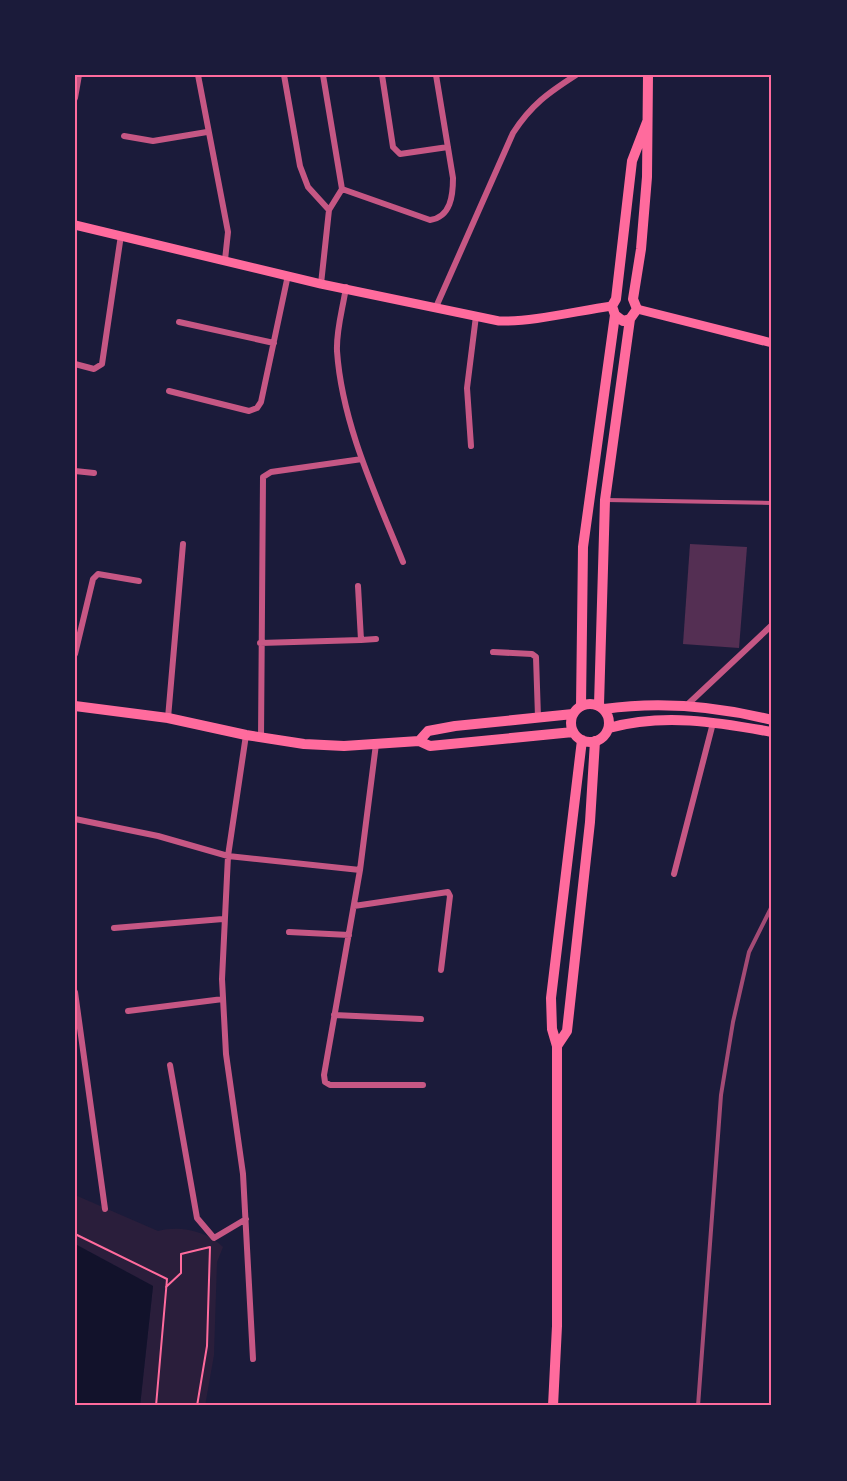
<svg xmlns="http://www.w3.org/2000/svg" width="847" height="1481" viewBox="0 0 847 1481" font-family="'Titillium Web',sans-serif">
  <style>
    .green { fill: #2a1e3b }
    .water { fill: #12122b }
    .building { fill: #542f53 }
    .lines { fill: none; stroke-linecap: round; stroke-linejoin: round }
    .path { stroke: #ff6b9d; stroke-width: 2 }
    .service { stroke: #c65784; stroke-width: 4 }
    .minor { stroke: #c65784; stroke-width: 6 }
    .secondary { stroke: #ff6b9d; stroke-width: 9 }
    .primary { stroke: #ff6b9d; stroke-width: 10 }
    .rail { stroke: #a44b75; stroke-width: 4 }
    .neatline { fill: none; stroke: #ff6b9d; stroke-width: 2 }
  </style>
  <rect width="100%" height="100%" fill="#1b1b3a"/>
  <path class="green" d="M75 1195 158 1231C180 1225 207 1231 223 1247L217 1262 214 1355 205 1406H140L153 1286 75 1244Z"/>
  <path class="water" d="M75 1244 153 1286 140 1406H75Z"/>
  <path class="building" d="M690 544 747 547 739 648 683 644Z"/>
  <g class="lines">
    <path class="path" d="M75 1234 167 1279 156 1406
      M166 1287 181 1273V1254L210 1247 207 1346 197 1406"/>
    <path class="service" d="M606 500 772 503"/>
    <path class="minor" d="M198 75 228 232 225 260
      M284 75 300 166 308 187 329 210
      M382 75 393 147 400 154 448 147
      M75 98 79 75
      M124 136 153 141 207 132
      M342 189 430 220C451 217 453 195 453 178L436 75
      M321 284 329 210 342 189 323 75
      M346 287C343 308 336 330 337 351 342 424 376 495 403 562
      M436 307 513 133C531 105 548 93 576 75
      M179 322 274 343
      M75 364 94 369 102 364 121 235
      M169 391 249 411 257 408 261 402 288 275
      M471 446 467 388 476 316
      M75 471 94 473
      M361 640 376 639
      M260 643 361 640 358 586
      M493 652 532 654 536 657 538 717
      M75 654 93 579 98 574 139 581
      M687 705 772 625
      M168 718 183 544
      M246 735 228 856 222 979 226 1054 243 1174 253 1359
      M261 738 263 477 271 472 362 459
      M376 744 360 870 324 1075 325 1082 330 1085H423
      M75 819 158 836 228 856 360 870
      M674 874 713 723
      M354 906 448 892 450 896 441 970
      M114 928 223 919
      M289 932 349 935
      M75 992 105 1209
      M128 1011 223 999
      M334 1015 421 1019
      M170 1065 197 1218 214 1238 246 1219"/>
    <path class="secondary" d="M75 225 321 284 499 321C534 322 576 311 612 306
      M637 309 772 343"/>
    <path class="primary" d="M647 122 632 161 616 299 612 306 615 315 623 321 630 319 637 309 633 299 641 249 647 177 648 75
      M571 723a19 19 0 1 1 38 0a19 19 0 1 1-38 0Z
      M599 705 605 500 630 319
      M75 706 168 718 246 735 304 744 344 746 419 741 430 746 573 732
      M581 706 583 547 615 315
      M604 709C661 701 716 706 772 720
      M609 728C663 713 717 722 772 732
      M419 741 428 731 455 726 573 714
      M557 1046 567 1031 590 822 595 741
      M553 1406 557 1326V1046L552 1029 551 998 582 740"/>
    <path class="rail" d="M698 1406 721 1095 733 1022 749 952 772 906"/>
  </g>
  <rect width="847" height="1481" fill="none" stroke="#1b1b3a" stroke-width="153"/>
  <rect x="76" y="76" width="694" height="1328" class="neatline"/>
</svg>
